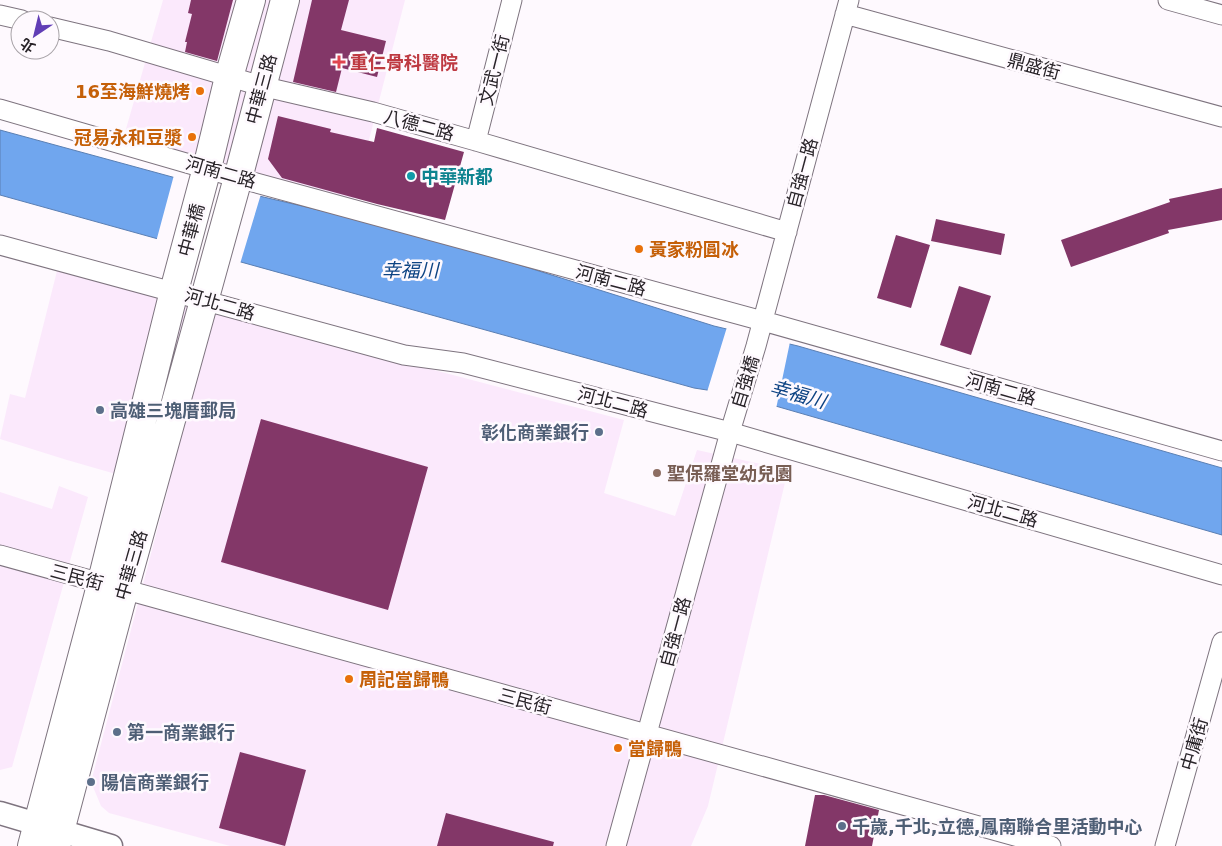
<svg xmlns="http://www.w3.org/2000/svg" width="1222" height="846" viewBox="0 0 1222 846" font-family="'DejaVu Sans','Noto Sans TC',sans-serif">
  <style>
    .built { fill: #fbe9fc }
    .water { fill: #70a6ee; stroke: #5a7fb3 }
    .pier { fill: #fef9fe }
    .building { fill: #833768 }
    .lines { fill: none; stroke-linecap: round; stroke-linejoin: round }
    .minor-casing { stroke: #7e747f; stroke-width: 21 }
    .tertiary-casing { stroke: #7e747f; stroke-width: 25 }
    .primary-casing { stroke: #7e747f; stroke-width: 30 }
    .minor { stroke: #fff; stroke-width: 19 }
    .tertiary { stroke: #fff; stroke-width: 22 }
    .primary { stroke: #fff; stroke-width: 28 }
    .health-dot { fill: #e0444e; stroke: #fef9fe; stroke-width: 2 }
    .food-dot { fill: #e8710a; stroke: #fef9fe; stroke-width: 2 }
    .culture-dot { fill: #0f9aa8; stroke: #fef9fe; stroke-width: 2 }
    .service-dot { fill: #5c6f8a; stroke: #fef9fe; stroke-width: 2 }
    .education-dot { fill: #8d6e63; stroke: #fef9fe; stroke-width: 2 }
    .labels { text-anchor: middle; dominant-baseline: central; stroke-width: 5; stroke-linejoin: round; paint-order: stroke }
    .health-label { font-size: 18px; font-weight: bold; fill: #be3a42; stroke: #fef9fe; text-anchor: start }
    .street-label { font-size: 18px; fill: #282328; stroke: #fef9fe }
    .food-label { font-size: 18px; font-weight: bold; fill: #c56008; stroke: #fef9fe; text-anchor: start }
    .culture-label { font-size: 18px; font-weight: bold; fill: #0d838f; stroke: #fef9fe; text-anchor: start }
    .service-label { font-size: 18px; font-weight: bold; fill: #4e5e75; stroke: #fef9fe; text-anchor: start }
    .education-label { font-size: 18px; font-weight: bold; fill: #785e54; stroke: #fef9fe; text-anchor: start }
    .water-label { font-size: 19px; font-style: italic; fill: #0d4383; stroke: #fef9fe }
  </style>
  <rect width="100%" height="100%" fill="#fef9fe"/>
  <path class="built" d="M163 0H405L353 202 124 136Z
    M57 271 624 420 604 493 675 516 697 450 788 470 708 806 691 846H230L109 813 101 806 91 782 168 489 67 460 0 439 10 394 25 398Z
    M59 486 88 497 12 767 0 770V492L52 509Z"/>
  <path class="water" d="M0 130 198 184 255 195 421 234 714 326 798 346 1222 468V535L779 407 733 394 694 388 0 195Z"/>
  <path class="pier" d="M174 175 261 194 240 264 191 250 156 242Z
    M727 327 790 342 776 409 733 397 707 392Z"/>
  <path class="building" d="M191 0H233L217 61 185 52 187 42H185L192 14 188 13Z
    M312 0H349L341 30 386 41 377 77 342 68 336 92 293 82Z
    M278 116 331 129 330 132 374 142 377 128 464 152 445 220 377 204 282 178 268 159Z
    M1222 188V220L1168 230 1169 233 1071 267 1061 240 1170 202 1169 199Z
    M936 219 1005 234 1001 255 931 241Z
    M896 235 930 245 911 308 877 298Z
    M959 286 991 296 971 355 940 345Z
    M261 419 428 467 388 610 221 562Z
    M240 752 306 770 285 846 219 828Z
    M815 795H824L879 810 872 846H805Z
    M446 813 554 842 553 846H437Z"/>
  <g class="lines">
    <g class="minor-casing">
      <path id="minor" d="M1168 0 1222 15
        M845 14 1222 117
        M0 15 22 20
        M50 27 109 41 261 86 373 112 476 141 787 232
        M0 109 238 178 763 321 1222 451
        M476 141 512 0
        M0 245 404 355 463 363 730 432 1222 575
        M0 555 1051 846
        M616 846 730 432 756 346 849 0
        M1165 846 1222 642"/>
    </g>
    <g class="tertiary-casing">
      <path id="tertiary" d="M0 813 111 846"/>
    </g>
    <g class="primary-casing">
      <path id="primary" d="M32 846 98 597 174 291 207 168 229 77 251 0
        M56 846 124 590 238 178 285 0"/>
    </g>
    <use href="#minor" class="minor"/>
    <use href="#tertiary" class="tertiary"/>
    <use href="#primary" class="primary"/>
  </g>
  <path class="health-dot" d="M336.5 54.5h5v5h5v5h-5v5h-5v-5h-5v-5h5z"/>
  <g class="food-dot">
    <circle cx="200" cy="91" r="5"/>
    <circle cx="192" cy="137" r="5"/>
    <circle cx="639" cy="249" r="5"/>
    <circle cx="349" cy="679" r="5"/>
    <circle cx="618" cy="748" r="5"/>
  </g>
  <circle class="culture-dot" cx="411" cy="176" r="5"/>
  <g class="service-dot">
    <circle cx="100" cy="410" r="5"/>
    <circle cx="599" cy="432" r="5"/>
    <circle cx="117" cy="732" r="5"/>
    <circle cx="91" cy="782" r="5"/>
    <circle cx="842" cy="826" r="5"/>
  </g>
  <circle class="education-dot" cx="657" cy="473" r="5"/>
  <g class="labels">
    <g class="health-label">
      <text x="350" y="62">重仁骨科醫院</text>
    </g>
    <g class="street-label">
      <text transform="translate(1034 66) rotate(15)">鼎盛街</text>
      <text transform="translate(494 70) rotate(-76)">文武一街</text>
      <text transform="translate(261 89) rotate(-75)">中華三路</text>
      <text transform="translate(419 125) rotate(15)">八德二路</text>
      <text transform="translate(221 172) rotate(16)">河南二路</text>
      <text transform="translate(802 173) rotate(-75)">自強一路</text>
      <text transform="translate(191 230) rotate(-75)">中華橋</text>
      <text transform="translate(611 280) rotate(15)">河南二路</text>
      <text transform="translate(220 304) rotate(16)">河北二路</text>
      <text transform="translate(745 382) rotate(-73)">自強橋</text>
      <text transform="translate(1001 389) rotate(16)">河南二路</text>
      <text transform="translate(613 402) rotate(15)">河北二路</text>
      <text transform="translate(1003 511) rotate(16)">河北二路</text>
      <text transform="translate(131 565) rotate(-74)">中華三路</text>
      <text transform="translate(77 577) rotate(15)">三民街</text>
      <text transform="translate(675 632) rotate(-75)">自強一路</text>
      <text transform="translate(525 701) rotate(15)">三民街</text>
      <text transform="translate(1194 744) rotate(-74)">中庸街</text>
    </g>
    <g class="food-label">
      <text x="190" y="91" text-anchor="end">16至海鮮燒烤</text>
      <text x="182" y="137" text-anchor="end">冠易永和豆漿</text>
      <text x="649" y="249">黃家粉圓冰</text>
      <text x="359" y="679">周記當歸鴨</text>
      <text x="628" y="748">當歸鴨</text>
    </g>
    <g class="culture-label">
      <text x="421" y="176">中華新都</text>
    </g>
    <g class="service-label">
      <text x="110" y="410">高雄三塊厝郵局</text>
      <text x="589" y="432" text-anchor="end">彰化商業銀行</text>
      <text x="127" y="732">第一商業銀行</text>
      <text x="101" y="782">陽信商業銀行</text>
      <text x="852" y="826">千歲,千北,立德,鳳南聯合里活動中心</text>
    </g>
    <g class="education-label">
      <text x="667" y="473">聖保羅堂幼兒園</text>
    </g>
    <g class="water-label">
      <text x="410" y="270">幸福川</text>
      <text transform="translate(798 394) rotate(16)">幸福川</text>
    </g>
  </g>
  <g transform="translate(35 35) rotate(215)"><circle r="24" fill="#fef9fe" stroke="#a8a3a8"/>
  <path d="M0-4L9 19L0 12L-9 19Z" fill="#613eb6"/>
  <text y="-8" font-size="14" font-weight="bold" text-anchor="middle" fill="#282328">北</text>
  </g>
</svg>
